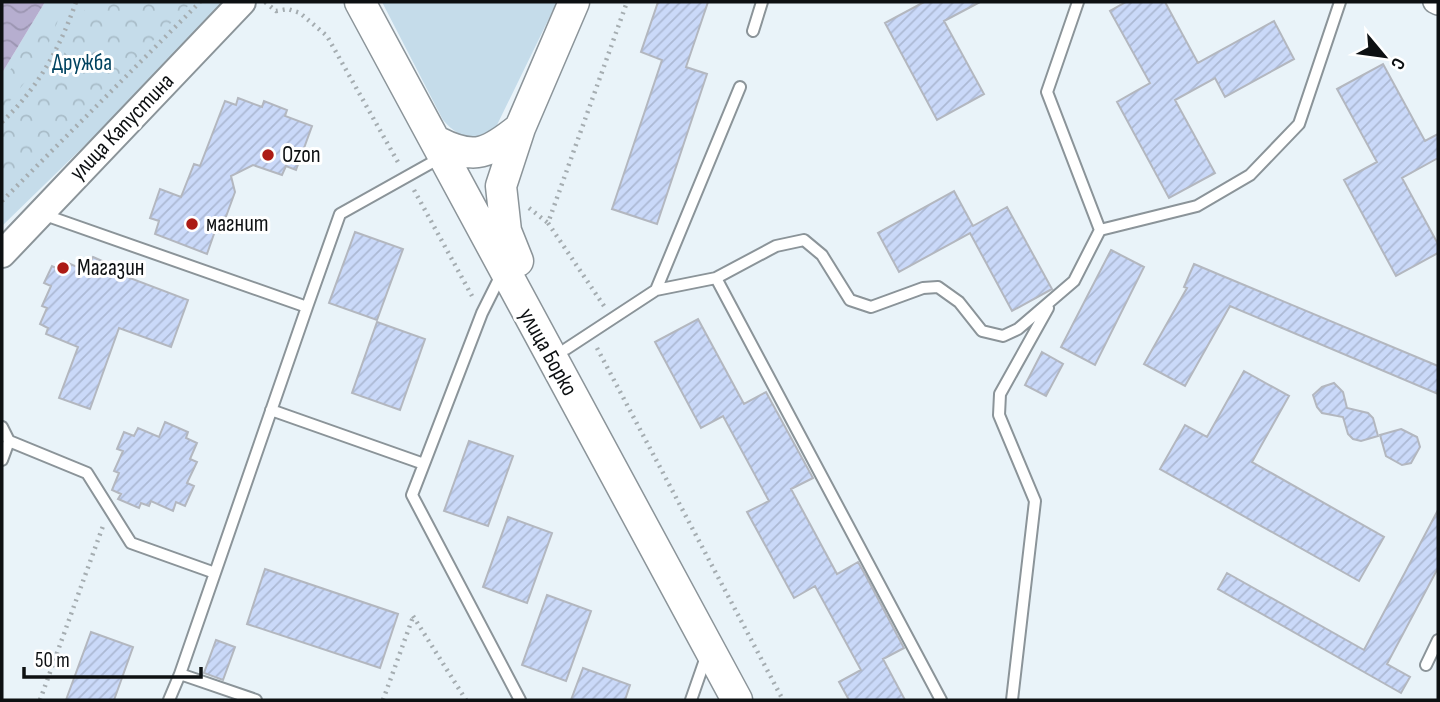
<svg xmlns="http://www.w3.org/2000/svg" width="1440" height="702" viewBox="0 0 1440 702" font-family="'Sofia Sans Condensed',sans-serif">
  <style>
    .green { fill: #c5dcea }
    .forest { fill: url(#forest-crowns) }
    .water { fill: url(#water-waves) }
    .building { fill: url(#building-hatch); stroke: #b3b7bf; stroke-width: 2 }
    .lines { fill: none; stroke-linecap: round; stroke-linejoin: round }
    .service-casing { stroke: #8b9499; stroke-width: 14 }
    .minor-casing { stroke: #8b9499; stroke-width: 24 }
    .tertiary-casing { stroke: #8b9499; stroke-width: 30 }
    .secondary-casing { stroke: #8b9499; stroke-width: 33 }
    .path { stroke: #a5adb1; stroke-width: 4.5; stroke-dasharray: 2 5; stroke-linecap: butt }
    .service { stroke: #fff; stroke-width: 10 }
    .minor { stroke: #fff; stroke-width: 21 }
    .tertiary { stroke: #fff; stroke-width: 26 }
    .secondary { stroke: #fff; stroke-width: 30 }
    .poi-dot { fill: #ac1b15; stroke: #fff; stroke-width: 2.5 }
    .labels { text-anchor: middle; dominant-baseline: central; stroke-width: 6; stroke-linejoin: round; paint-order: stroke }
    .park-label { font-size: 23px; fill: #004360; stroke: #fff }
    .street-label { font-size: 23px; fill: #0d1012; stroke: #fff }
    .poi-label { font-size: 23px; fill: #0d1012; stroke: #fff; text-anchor: start }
  </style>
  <defs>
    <pattern id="forest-crowns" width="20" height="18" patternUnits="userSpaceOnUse" patternTransform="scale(1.75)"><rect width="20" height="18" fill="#c5dcea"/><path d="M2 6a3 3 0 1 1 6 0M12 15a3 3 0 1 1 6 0" fill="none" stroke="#a8bcc8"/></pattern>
    <pattern id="water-waves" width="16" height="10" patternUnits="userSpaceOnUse" patternTransform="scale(1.75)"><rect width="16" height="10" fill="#b6aecf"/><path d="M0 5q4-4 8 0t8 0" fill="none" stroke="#9b95b1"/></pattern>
    <pattern id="building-hatch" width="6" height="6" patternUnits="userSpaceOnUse" patternTransform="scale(1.75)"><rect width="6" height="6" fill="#cad9f9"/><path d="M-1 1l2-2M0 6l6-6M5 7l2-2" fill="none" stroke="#acb9d4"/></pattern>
  </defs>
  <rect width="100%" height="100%" fill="#e9f3f9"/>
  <path class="green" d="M45 2H232L2 226V73Z
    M382 2H557L497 125C478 144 459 139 443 120Z"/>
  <path class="forest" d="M88 2H192L2 191V133C42 96 68 53 88 2Z
    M42 13 59 18 41 62 2 111V79L16 63Z"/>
  <path class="water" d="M2 2H45L2 73Z"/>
  <path class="building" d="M658 2H708L686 67 707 74 657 224 612 209 662 60 641 52Z
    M924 2H980L944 21 984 94 937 120 885 23Z
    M1126 2H1165L1198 63 1274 21 1294 59 1225 97 1215 78 1175 100 1215 173 1169 198 1117 102 1150 83 1110 11Z
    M1383 64 1425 141 1438 134V158L1402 178 1438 244V253L1396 276 1344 180 1377 162 1337 89Z
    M238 98 262 107 264 101 287 110 285 116 312 126 296 170 286 166 282 175 253 165 231 176 235 192 220 233 215 231 207 254 155 234 159 221 150 218 160 189 181 197 194 164 200 166 225 101 236 105Z
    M954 191 973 226 1007 207 1052 289 1012 311 970 233 899 272 878 233Z
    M355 232 403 249 377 320 329 303Z
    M1111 250 1144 267 1095 365 1061 347Z
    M93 257 116 267 114 272 188 300 171 347 119 328 90 409 59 398 78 347 46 334 48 328 40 324 47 308 42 306 51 286 44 283 52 266 62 271 66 262 86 271Z
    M1194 264 1438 366V394L1230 306 1185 386 1144 364 1187 288 1184 287Z
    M698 319 744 404 766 392 813 478 791 489 837 574 858 562 866 576 904 648 883 659 905 700H849L839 682 861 670 815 586 794 598 747 512 769 501 723 416 701 428 655 342Z
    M377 322 425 339 400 410 352 393Z
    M1042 352 1063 364 1046 396 1025 385Z
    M1244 371 1289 396 1252 462 1384 537 1359 581 1160 469 1185 425 1207 437Z
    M1334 383 1343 392 1347 408 1368 413 1373 418 1378 436 1361 441 1353 439 1348 434 1343 417 1322 413 1317 407 1313 395 1322 387Z
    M165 422 188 432 186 438 197 443 190 459 197 462 187 483 194 486 185 506 176 502 173 511 151 501 149 506 141 503 139 508 118 499 121 494 112 490 119 473 114 471 123 451 117 449 124 432 134 436 138 428 159 437Z
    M1401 429 1417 437 1420 447 1411 463 1402 465 1386 456 1380 435Z
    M469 441 513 456 488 526 444 511Z
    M1438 510V568L1387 664 1410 677 1401 693 1218 589 1227 573 1364 650Z
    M508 517 552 533 527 603 483 587Z
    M265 569 398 614 380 668 247 624Z
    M547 595 591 611 566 681 522 665Z
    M91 632 133 647 114 700H66Z
    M216 640 235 647 223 680 204 673Z
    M583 668 630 685 625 700H571Z"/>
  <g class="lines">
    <g class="service-casing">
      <path id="service" d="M753 31 762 2
        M42 214 307 307 180 674 256 700
        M1100 230 1197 206 1250 175 1299 124 1340 2
        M716 278 941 700
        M656 290 740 87
        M307 307 340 214 440 158
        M566 349 656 290 716 278 776 246 804 240 822 255 850 300 871 307 923 288 938 287 959 302 982 331 1003 336 1018 329 1074 281 1100 230 1047 92 1078 2
        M271 410 424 464 482 313 502 273
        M2 427 9 441 87 473 131 543 215 573
        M2 460 9 441
        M424 464 412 495 520 700
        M1426 665 1438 640
        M169 700 180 674
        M691 700 707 654
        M1012 700 1035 501 999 415 1000 394 1048 308"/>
    </g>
    <g class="minor-casing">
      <path id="minor" d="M1434 2 1438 4"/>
    </g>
    <g class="tertiary-casing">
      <path id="tertiary" d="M2 254 242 2"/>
    </g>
    <g class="secondary-casing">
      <path id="secondary" d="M360 2 737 700
        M438 142C475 161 489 153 520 128
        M518 261 506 231 501 186 520 128 574 2"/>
    </g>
    <path class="path" d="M265 2 276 11 288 9 300 13 327 36 399 164
      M2 122C38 88 60 48 76 2
      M414 190 472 296
      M2 201 200 2
      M529 208 548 223
      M604 306 548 223 627 2
      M597 348 783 700
      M413 616 466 700
      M40 700 103 526
      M383 700 413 617"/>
    <use href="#service" class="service"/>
    <use href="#minor" class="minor"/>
    <use href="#tertiary" class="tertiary"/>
    <use href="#secondary" class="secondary"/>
  </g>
  <g class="poi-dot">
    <circle cx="268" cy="155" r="7"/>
    <circle cx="192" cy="224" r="7"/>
    <circle cx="63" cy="268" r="7"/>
  </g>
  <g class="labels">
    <g class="park-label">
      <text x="82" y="63">Дружба</text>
    </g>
    <g class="street-label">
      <text transform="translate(122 127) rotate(-46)">улица Капустина</text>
      <text transform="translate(548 352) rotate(61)">улица Борко</text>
    </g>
    <g class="poi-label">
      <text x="282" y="155">Ozon</text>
      <text x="206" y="224">магнит</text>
      <text x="77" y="268">Магазин</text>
    </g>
  </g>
  <rect width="1440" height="702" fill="none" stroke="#0d1012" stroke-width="7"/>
  <g transform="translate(1384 56) rotate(119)" stroke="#ffffff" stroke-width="5" paint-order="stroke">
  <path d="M0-5L12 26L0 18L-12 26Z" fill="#0d1012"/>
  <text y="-10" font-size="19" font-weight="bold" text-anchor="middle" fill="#0d1012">С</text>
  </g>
  <path d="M24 667v10h177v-10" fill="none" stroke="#0d1012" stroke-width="3.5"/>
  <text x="35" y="667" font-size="21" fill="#0d1012" stroke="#ffffff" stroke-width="5" paint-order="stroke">50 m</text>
</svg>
